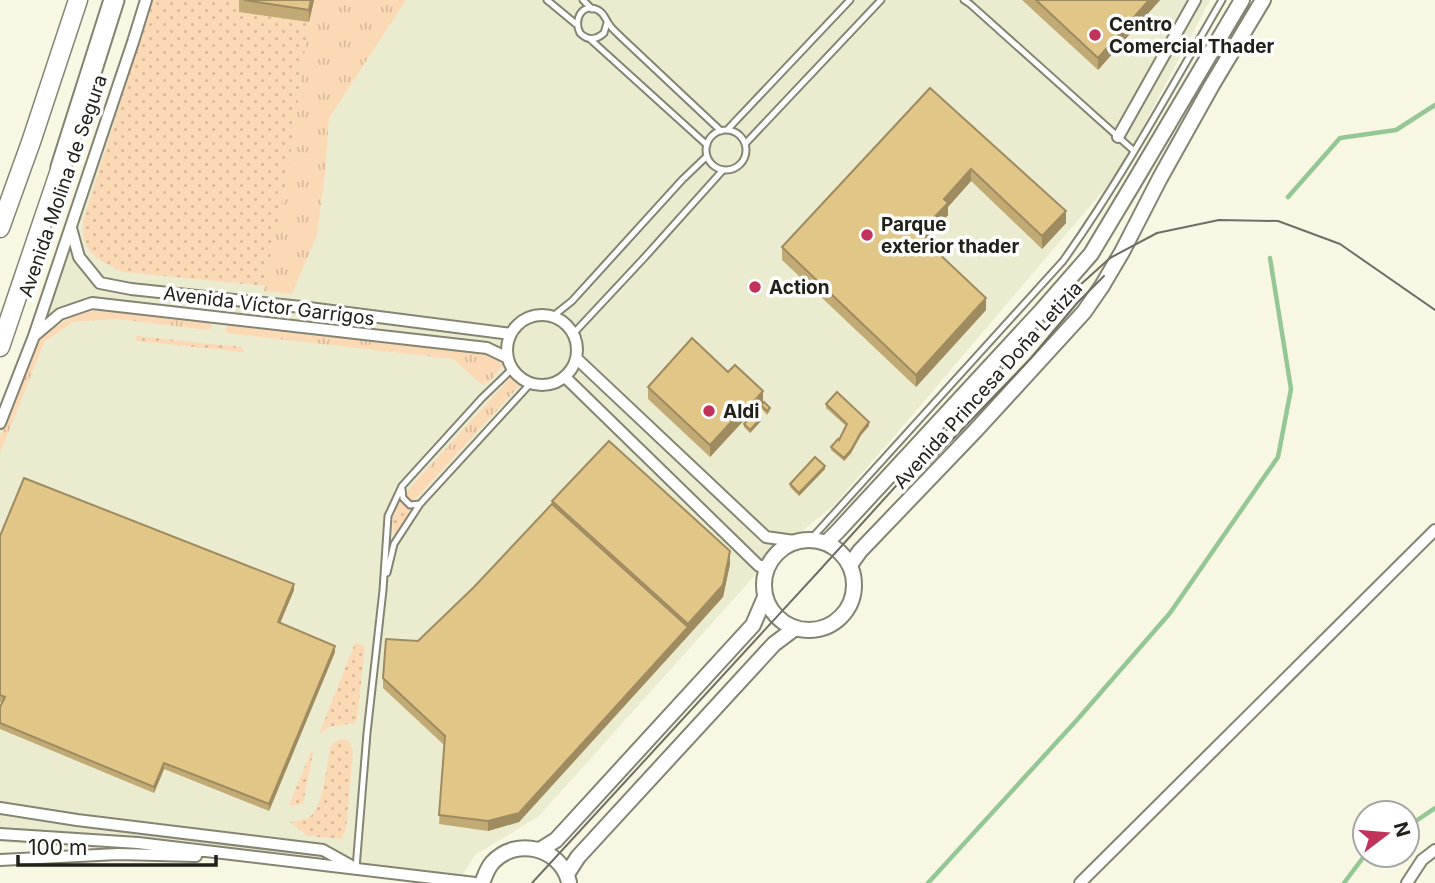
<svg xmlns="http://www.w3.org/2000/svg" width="1435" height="883" viewBox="0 0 1435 883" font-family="Inter,sans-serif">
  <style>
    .built { fill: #ebebcf }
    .grass { fill: url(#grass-dots) }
    .park { fill: url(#park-tufts) }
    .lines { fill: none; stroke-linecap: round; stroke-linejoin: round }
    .stream { stroke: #95c796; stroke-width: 4.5 }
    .service-casing { stroke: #848472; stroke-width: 9 }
    .minor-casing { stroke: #848472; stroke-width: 14 }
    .tertiary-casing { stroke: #848472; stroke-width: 18 }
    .primary-casing { stroke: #848472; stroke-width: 21 }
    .motorway-casing { stroke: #848472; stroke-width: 23 }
    .service { stroke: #fff; stroke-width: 5 }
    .minor { stroke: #fff; stroke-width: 10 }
    .tertiary { stroke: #fff; stroke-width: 14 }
    .primary { stroke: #fff; stroke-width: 18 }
    .motorway { stroke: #fff; stroke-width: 19 }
    .tram { stroke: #6f6e63; stroke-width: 2 }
    .wall { fill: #c2aa75 }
    .shaded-wall { fill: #9e8b5f }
    .building { fill: #e2c688; stroke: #9e8b5f; stroke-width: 2 }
    .poi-dot { fill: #c2335b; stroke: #fff; stroke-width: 2.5 }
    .labels { text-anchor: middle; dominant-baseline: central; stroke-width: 7; stroke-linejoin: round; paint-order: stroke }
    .poi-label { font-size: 19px; font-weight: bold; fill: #21211a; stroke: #fff; text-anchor: start }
    .street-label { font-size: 19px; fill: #21211a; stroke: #fff }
  </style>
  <defs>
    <pattern id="grass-dots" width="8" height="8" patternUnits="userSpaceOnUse" patternTransform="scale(1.75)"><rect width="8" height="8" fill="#fcd9b5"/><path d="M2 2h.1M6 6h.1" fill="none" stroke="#d8ba9b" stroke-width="1.8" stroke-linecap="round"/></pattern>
    <pattern id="park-tufts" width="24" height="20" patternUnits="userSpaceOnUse" patternTransform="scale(1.75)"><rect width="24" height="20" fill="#fcd9b5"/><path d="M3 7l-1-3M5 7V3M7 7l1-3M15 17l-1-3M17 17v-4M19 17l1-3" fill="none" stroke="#d8ba9b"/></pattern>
  </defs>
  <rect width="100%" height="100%" fill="#f8f7e3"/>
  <path class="built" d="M140 0H1210L1119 172 897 433 834 505 775 553 538 817 475 855 462 876 0 842V407L50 282Z"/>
  <path class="grass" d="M153 0H243L239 12 309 22 289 168 265 286 123 272C107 265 89 257 84 239 82 234 83 227 83 221Z
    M137 336 241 347 244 350 243 352 137 341 135 337Z
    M400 498 406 507 414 508 394 535 392 522Z
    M355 643 365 646 357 719 354 723 329 727 319 734Z
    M342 739 349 741 353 751 346 830 341 839 308 836 290 822C298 821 306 820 312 815 323 805 327 764 330 748L334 742Z
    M311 752 313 753 303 803 296 805H289Z"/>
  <path class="park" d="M314 0H406L329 118 325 174 317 235 292 294 264 291 289 168 309 22Z
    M102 309 208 321 212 326 208 330 116 319 73 322 44 342 0 453V436L32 355 43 335 74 315Z
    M227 323 492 354 506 362 489 382 482 384 474 378 453 359 226 333Z
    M513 375 522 383 417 497 413 500 408 498 407 491Z"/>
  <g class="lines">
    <path class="stream" d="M1288 197 1340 138 1396 130 1435 105
      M1407 827 1435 808
      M928 883 1076 721 1170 613 1278 457 1291 389 1270 258
      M1344 883 1365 855"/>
    <g class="service-casing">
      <path id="service" d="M547 0 576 24
        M583 0 592 9
        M964 0 970 4 1134 151
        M607 23 604 33C596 40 588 41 580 33 573 20 582 2 598 10 605 14 605 19 609 24 612 29 617 33 621 37L721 131
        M590 39 707 145
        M727 130 850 0
        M706 150a20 20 0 1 1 40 0a20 20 0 1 1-40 0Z
        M745 144 881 0
        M552 317 572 301 682 180 707 156
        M573 334 644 258 723 170
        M402 489 403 498 410 505 420 504
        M811 539 1063 261C1122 178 1171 88 1222 0
        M387 573 394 544 420 504 530 384
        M356 868 367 733 383 590 388 516 402 486 482 398 512 369"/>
    </g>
    <g class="minor-casing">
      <path id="minor" d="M1118 137 1195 0
        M71 228 79 257 100 283 131 289 301 307 511 334
        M507 350a35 35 0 1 1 70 0a35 35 0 1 1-70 0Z
        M34 336 60 314 92 303 487 348 508 358
        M576 358 766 537 794 541
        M565 377 759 566H766
        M0 423 34 336 133 42 146 0
        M0 808 77 820 323 850 350 865
        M0 834 138 843 475 883
        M0 860 118 854 196 856
        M1080 883 1435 530
        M1407 883 1422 860 1435 850"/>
    </g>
    <g class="tertiary-casing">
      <path id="tertiary" d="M764 585a45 45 0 1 1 90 0a45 45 0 1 1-90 0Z
        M826 543 838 531 1042 310 1091 254 1133 184 1242 0
        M850 565 860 551 976 430 1084 312 1102 286 1122 252 1160 178 1212 85 1263 0
        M540 850 556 840 753 625 765 597
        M567 874 578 857 774 644 794 629
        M482 883C485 876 487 869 492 863 516 836 561 848 569 882"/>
    </g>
    <g class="primary-casing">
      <path id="primary" d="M0 228 31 142 78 0
        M0 347 61 167"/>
    </g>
    <g class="motorway-casing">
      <path id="motorway" d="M61 167 114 0"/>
    </g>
    <use href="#service" class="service"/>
    <use href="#minor" class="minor"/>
    <use href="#tertiary" class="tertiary"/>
    <use href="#primary" class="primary"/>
    <use href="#motorway" class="motorway"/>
    <path class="tram" d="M923 470 1030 359 1078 302 1104 276
      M532 883 818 572 1069 295 1110 258 1157 233 1219 220 1278 221 1340 244 1435 310"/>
  </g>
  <path class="wall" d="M239 0H314L309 22 239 12Z
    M1022 0H1160L1098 70Z
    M930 88 1066 223 1042 249 971 181 948 207V215L924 240 986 310 916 387 782 260V247Z
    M728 372 763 403 770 411 767 415 761 408V406L755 412 761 421 750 433 744 427V424L748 419 747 417 710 457 648 399V387Z
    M826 404 869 426 861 435 851 453 844 461 831 450V447L839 440 846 426 826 408Z
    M825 469 799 496 790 487V484Z
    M552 501 730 564 723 597 519 822 488 831 439 824 444 745 383 688V678L418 641 474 587 552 504Z
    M0 536 294 590 280 623 335 652 269 811 164 769 154 793 0 729V707L2 703 0 702Z"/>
  <path class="shaded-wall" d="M311 0H314L309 22V10Z
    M1149 0H1160L1098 70V58Z
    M971 169V181L948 207V215L918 247V234L944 199Z
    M1066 211V223L1042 249V236Z
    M986 298V310L916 387V375Z
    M763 391V404L749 419V407Z
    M747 405V417L710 457V445Z
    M761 418V421L750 433V430Z
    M869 422V426L861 435 851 453 844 461V458L861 432Z
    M825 466V469L799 496V493Z
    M730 551V564L723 597 688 636V624Z
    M294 584V590L278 628V622Z
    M688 627V636L519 822 488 831V821Z
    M335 646V652L269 811V804Z
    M164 763V769L154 793V787Z"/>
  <path class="building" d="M244 0H311L309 10Z
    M1036 0H1149L1098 58Z
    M930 88 1066 211 1042 236 971 169 944 199 948 203 918 234 986 298 916 375 782 247Z
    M692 338 728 372 735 365 763 391 749 407 747 405 710 445 648 387Z
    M837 392 869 422 861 432 851 450 844 458 831 447 838 439 839 440 847 424 826 404Z
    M764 402 770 408 767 411 761 405Z
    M755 412 761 418 750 430 744 424Z
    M609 441 730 551 723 585 688 624 552 501Z
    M815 457 825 466 799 493 790 484Z
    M24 478 294 584 278 622 335 646 269 804 164 763 154 787 0 723V707L5 697 0 695V536Z
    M552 504 688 627 519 813 488 821 439 815 445 736 383 678 386 639 418 641 474 587Z"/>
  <g class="poi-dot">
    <circle cx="1095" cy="35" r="7"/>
    <circle cx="867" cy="235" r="7"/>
    <circle cx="755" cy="287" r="7"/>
    <circle cx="709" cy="411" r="7"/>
  </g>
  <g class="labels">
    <g class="poi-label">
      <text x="1109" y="24">Centro<tspan x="1109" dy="22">Comercial Thader</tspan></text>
      <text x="881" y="224">Parque<tspan x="881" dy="22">exterior thader</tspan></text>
      <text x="769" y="287">Action</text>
      <text x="723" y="411">Aldi</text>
    </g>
    <g class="street-label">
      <text transform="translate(63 186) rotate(-71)">Avenida Molina de Segura</text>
      <text transform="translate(269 306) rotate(7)">Avenida Víctor Garrigos</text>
      <text transform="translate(988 385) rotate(-48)">Avenida Princesa Doña Letizia</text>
    </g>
  </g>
  <g transform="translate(1386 834) rotate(74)"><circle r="33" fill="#ffffff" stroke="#a6a6a3" stroke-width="2"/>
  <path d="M0-5L12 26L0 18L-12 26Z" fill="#c2335b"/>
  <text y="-10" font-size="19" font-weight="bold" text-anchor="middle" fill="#21211a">N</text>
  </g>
  <path d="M18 855v10h198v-10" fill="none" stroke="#21211a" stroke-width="3.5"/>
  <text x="28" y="855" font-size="21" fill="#21211a" stroke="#ffffff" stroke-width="5" paint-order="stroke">100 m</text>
</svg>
